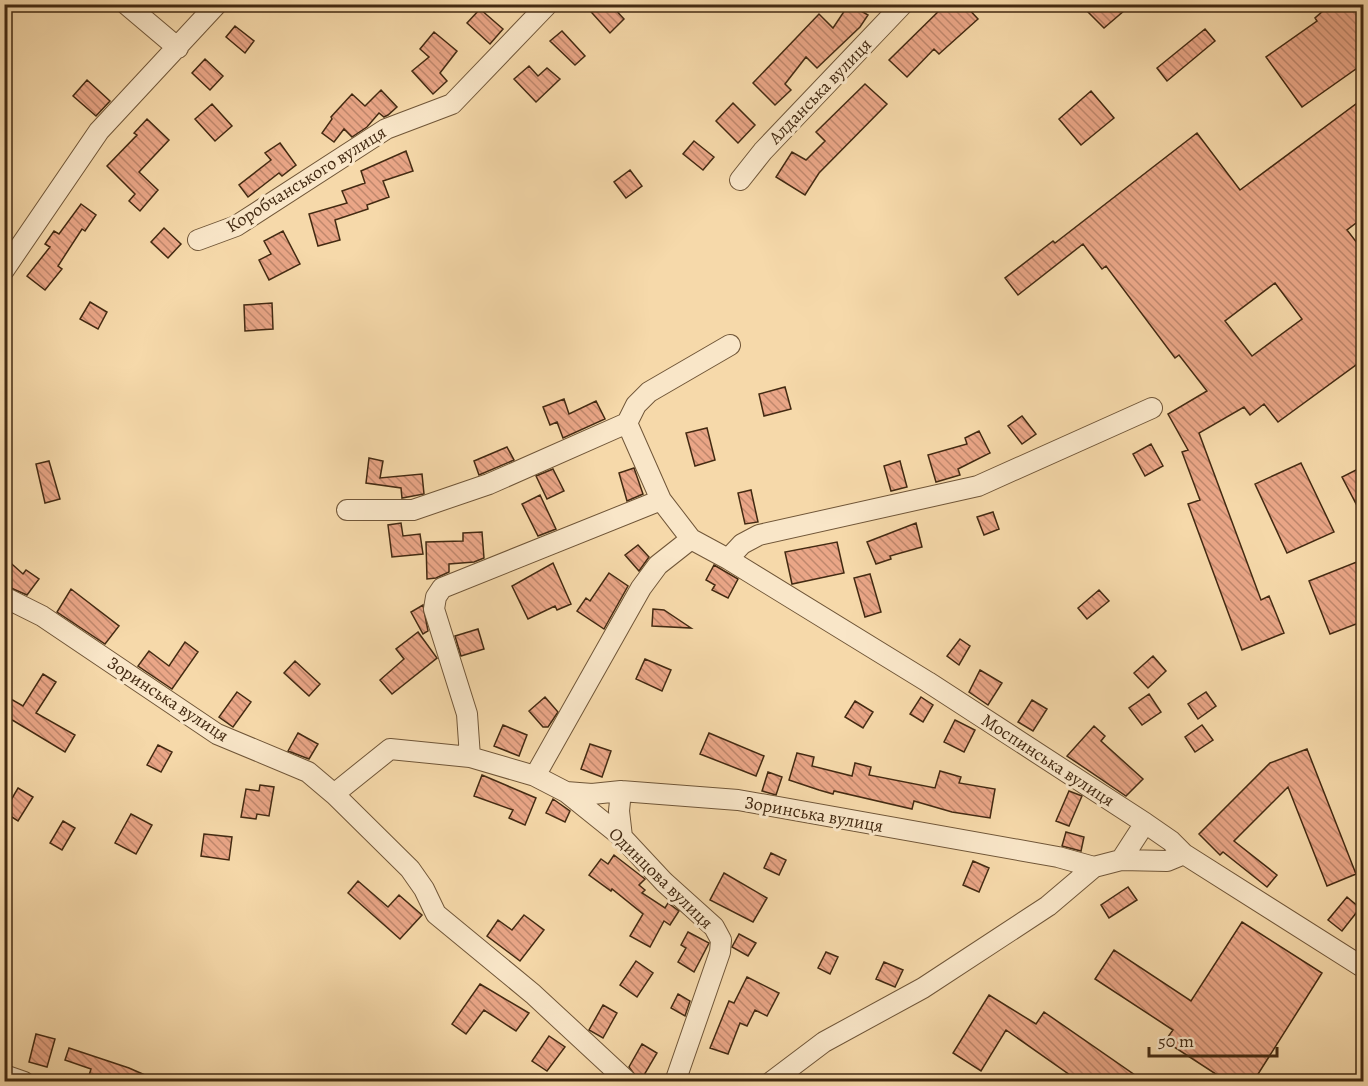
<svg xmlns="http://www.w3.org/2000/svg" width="1368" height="1086" viewBox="0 0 1368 1086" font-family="Alegreya,serif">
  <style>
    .building { fill: url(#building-back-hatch); stroke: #432a12; stroke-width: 1.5; fill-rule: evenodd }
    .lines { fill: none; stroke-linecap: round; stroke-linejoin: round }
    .minor-casing { stroke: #705638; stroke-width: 22 }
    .minor { stroke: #f9e6c8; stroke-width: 20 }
    .labels { text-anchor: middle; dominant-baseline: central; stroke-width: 6; stroke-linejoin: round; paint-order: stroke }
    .street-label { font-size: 18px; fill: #432a12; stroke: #f9e6c8 }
  </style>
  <defs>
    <pattern id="building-back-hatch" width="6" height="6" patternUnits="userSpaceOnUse" patternTransform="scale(1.5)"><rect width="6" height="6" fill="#eaa687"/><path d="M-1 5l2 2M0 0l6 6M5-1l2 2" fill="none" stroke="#bf876d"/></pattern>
  </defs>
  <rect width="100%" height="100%" fill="#f6d9aa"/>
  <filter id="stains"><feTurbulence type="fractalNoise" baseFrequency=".00333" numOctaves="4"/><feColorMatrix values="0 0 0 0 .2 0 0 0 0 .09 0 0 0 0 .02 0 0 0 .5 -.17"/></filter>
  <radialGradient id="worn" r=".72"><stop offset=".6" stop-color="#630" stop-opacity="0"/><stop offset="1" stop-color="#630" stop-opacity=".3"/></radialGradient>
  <path class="building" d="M584 4H610L624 19 610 33Z
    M849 4 868 15 860 27 817 68 806 57 785 84 791 90 775 105 753 83 819 14 833 28Z
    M946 4H964L978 19 939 54 934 49 907 77 889 60Z
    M1080 4H1132L1104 28Z
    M1331 4H1364V78L1356 69 1302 107 1266 57 1317 21 1315 18Z
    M480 9 503 29 490 44 467 23Z
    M235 26 254 41 245 53 226 37Z
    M1205 29 1215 41 1167 81 1157 68Z
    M562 31 585 56 575 65 550 41Z
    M434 32 457 51 440 73 447 81 433 94 412 71 429 57 420 49Z
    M205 59 223 76 210 90 192 73Z
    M529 66 538 76 547 68 560 79 536 102 514 79Z
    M87 80 110 101 96 116 73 96Z
    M865 84 887 104 819 173 805 195 776 177 792 152 806 160 825 141 816 132Z
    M381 90 397 107 388 115 384 117 379 113 367 127 352 137 344 129 334 142 322 133 332 119 331 117 352 94 365 106Z
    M1091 91 1114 118 1081 145 1059 119Z
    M1364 98V217L1347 230 1364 252V359L1278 422 1264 404 1250 415 1244 407 1199 433 1261 600 1269 596 1284 633 1242 650 1188 504 1200 500 1182 452 1188 450 1168 414 1207 391 1179 355 1175 358 1106 266 1102 269 1083 244 1018 295 1005 278 1053 241 1055 243 1197 133 1240 190ZM1275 283 1302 319 1252 356 1225 321Z
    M733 103 755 125 738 143 716 121Z
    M212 104 232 126 215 141 195 119Z
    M147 119 169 140 139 172 158 190 140 211 129 201 135 194 107 166 137 135 134 133Z
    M694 141 714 157 703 170 683 154Z
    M280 143 296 165 282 176 279 173 248 197 239 185 271 160 265 153Z
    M406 151 413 171 383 181 389 197 367 205 368 209 335 220 340 240 318 246 309 214 347 203 342 191 365 183 361 171Z
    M630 170 642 186 626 198 614 182Z
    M81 204 96 215 85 231 82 229 58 266 62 269 45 290 27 276 50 247 45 244 54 231 59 234Z
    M164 228 181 244 168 258 151 242Z
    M283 231 300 264 269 280 259 260 271 254 264 241Z
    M90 302 107 312 98 329 80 319Z
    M272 303 273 329 245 331 244 305Z
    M785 387 791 409 764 416 759 394Z
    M564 399 569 414 596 401 605 419 563 438 557 422 550 425 543 407Z
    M1022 416 1036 434 1022 444 1008 426Z
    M707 428 715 460 695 466 686 433Z
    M979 431 990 453 958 469 960 475 936 482 928 455 967 444 965 438Z
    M1151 444 1163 466 1145 476 1133 454Z
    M507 447 514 460 479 475 474 461Z
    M369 458 383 461 380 478 422 474 424 494 402 498 401 488 366 483Z
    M49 461 60 499 45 503 36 464Z
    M900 461 907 487 891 491 884 466Z
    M1301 463 1334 532 1287 553 1255 484Z
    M1364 466V519L1342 477Z
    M634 468 643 494 627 501 619 473Z
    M553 469 564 491 547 499 536 476Z
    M751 490 758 522 745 524 738 493Z
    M540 495 556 529 538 536 522 504Z
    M993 512 999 529 984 535 977 517Z
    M401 523 403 536 420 534 423 554 392 557 388 525Z
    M916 523 922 547 890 556 891 559 876 564 867 542Z
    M482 532 484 558 474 562 449 564V572L436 578 427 579 426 542 463 541V533Z
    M837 542 844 573 792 584 785 552Z
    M638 545 649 557 639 571 625 555Z
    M4 557 23 574 26 570 39 579 27 595 4 585Z
    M1364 559V621L1330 634 1309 581Z
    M553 563 571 604 557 610 555 606 528 619 512 586Z
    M714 565 738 579 728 598 712 590 715 585 706 580Z
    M609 573 628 586 604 629 577 611 586 598 590 601Z
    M870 574 881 612 865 617 854 578Z
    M71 589 119 626 105 644 57 612Z
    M1099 590 1109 601 1087 619 1078 608Z
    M423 605 428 631 423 634 411 612Z
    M653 609 664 610 691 628 652 626Z
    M478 629 484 649 461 656 455 636Z
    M418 632 437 658 392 694 380 680 404 659 396 649Z
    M960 639 970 646 959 665 947 656Z
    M185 642 198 652 172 689 138 666 149 651 169 666Z
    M1153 656 1166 671 1148 688 1134 673Z
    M645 659 671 670 662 691 636 679Z
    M295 661 320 684 309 696 284 673Z
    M980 670 1002 683 988 705 969 692Z
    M43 674 56 682 36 713 75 735 65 752 4 715V695L23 706Z
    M237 692 251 702 233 727 219 717Z
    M1206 692 1216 706 1198 719 1188 704Z
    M1149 694 1161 712 1142 725 1129 708Z
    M545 697 558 712 548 727H543L529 711Z
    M921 697 933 705 923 722 910 714Z
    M1032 700 1047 709 1033 731 1018 722Z
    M855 701 873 712 863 728 845 717Z
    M955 720 975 730 964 752 944 742Z
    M503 725 527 735 519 756 494 746Z
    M1202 725 1213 740 1195 752 1185 737Z
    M1094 726 1105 736 1101 741 1143 779 1126 796 1067 756Z
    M298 733 318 744 309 759 288 751Z
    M709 733 764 756 756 776 700 754Z
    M590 744 611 751 602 777 581 769Z
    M158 745 172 752 161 772 147 765Z
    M1307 749 1356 874 1327 886 1288 787 1234 841 1277 875 1267 887 1223 852 1220 855 1199 834 1270 763Z
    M797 753 814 757 812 766 852 776 855 763 871 767 869 775 935 788 940 771 961 777 959 783 995 789 990 818 952 812 914 801 912 809 834 791 833 794 819 790 789 780Z
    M768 772 782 777 776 795 762 791Z
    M482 775 536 798 525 825 509 818 513 810 474 796Z
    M260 785 274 787 269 816 257 814 256 819 241 817 246 789 259 791Z
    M18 788 33 797 18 821 4 812Z
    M1069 791 1082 796 1069 826 1056 821Z
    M553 799 570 811 565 822 546 813Z
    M131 814 152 825 136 854 115 843Z
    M63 821 75 828 62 850 50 843Z
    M1066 832 1084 837 1081 851 1062 846Z
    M204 834 232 837 229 860 201 856Z
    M771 853 786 860 779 875 764 868Z
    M614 855 645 879 639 885 645 890 642 893 665 908 668 903 679 911 670 925 664 921 650 947 630 936 643 914 612 889 611 891 589 875 601 859 608 864Z
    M973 861 989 868 979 892 963 885Z
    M724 873 767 898 753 922 710 900Z
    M358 881 388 907 399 895 422 915 400 939 348 893Z
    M1128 887 1137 900 1109 918 1101 905Z
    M1347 897 1360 908 1342 931 1328 920Z
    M524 915 544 930 520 961 487 936 498 920 512 930Z
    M1242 922 1322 973 1253 1082H1228L1165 1041 1173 1030 1095 979 1114 950 1191 1001Z
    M688 932 709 943 694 972 678 962 686 948 681 945Z
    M739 934 756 943 748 956 732 947Z
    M826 952 838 957 830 974 818 968Z
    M636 961 653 973 637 997 620 985Z
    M884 962 903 970 895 987 876 979Z
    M747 977 779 993 767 1016 755 1010 747 1026 740 1023 728 1054 710 1048 729 1001 734 1003Z
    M480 984 529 1013 516 1031 484 1010 466 1034 452 1024Z
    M678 994 690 1001 685 1016 671 1008Z
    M989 995 1036 1024 1044 1012 1145 1082H1080L1006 1030 981 1071 953 1053Z
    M603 1005 617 1013 603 1038 589 1030Z
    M36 1034 55 1039 47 1067 29 1062Z
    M549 1036 565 1047 547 1071 532 1061Z
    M642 1044 657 1053 640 1082 629 1067Z
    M69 1048 129 1068 161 1082H87L91 1069 65 1060Z"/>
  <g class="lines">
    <g class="minor-casing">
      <path id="minor" d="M126 4 178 48
        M740 180 763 151 903 4
        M198 240 236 226 386 129 452 104 548 4
        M4 270 99 131 217 4
        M627 423 661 500 691 539 728 559 928 682 1145 823 1171 841 1184 854 1364 968
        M627 423 636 405 649 392 730 345
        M347 510H413L489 484 627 423
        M728 559 742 544 759 535 978 486 1152 408
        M4 597 42 616 217 734 308 772 334 794 410 869 424 889 436 914 533 994 628 1082
        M470 757 467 714 434 609 436 597 442 588 661 500
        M535 776 641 588 658 565 691 539
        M621 791 619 811 622 837
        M566 792 622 837 664 882 714 927 721 940 720 952 675 1082
        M334 794 390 749 470 757 535 776 566 792 592 794 621 791 738 800 1058 857 1094 867
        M1121 860 1145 823
        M4 1075 24 1082
        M771 1082 824 1042 923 988 1048 906 1094 867 1121 860 1167 861 1184 854"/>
    </g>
    <use href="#minor" class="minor"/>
  </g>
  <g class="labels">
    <g class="street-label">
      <text transform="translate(820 91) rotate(-46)">Алданська вулиця</text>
      <text transform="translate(306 179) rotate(-32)">Коробчанського вулиця</text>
      <text transform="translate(168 699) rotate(33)">Зоринська вулиця</text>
      <text transform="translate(1048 760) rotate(33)">Моспинська вулиця</text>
      <text transform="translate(814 814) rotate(10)">Зоринська вулиця</text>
      <text transform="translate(661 878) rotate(44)">Одинцова вулиця</text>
    </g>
  </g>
  <rect width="1368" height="1086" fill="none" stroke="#f6d9aa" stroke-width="24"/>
  <rect x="6" y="6" width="1356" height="1074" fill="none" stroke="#432a12" stroke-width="3"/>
  <rect x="12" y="12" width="1344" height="1062" fill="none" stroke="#432a12" stroke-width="1.5"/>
  <path d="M1149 1047v9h128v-9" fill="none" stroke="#432a12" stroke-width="3"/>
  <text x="1158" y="1047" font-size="18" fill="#432a12" stroke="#f9e6c8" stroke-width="4.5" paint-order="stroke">50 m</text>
  <rect width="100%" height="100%" filter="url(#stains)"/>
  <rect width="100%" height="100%" fill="url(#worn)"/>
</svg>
